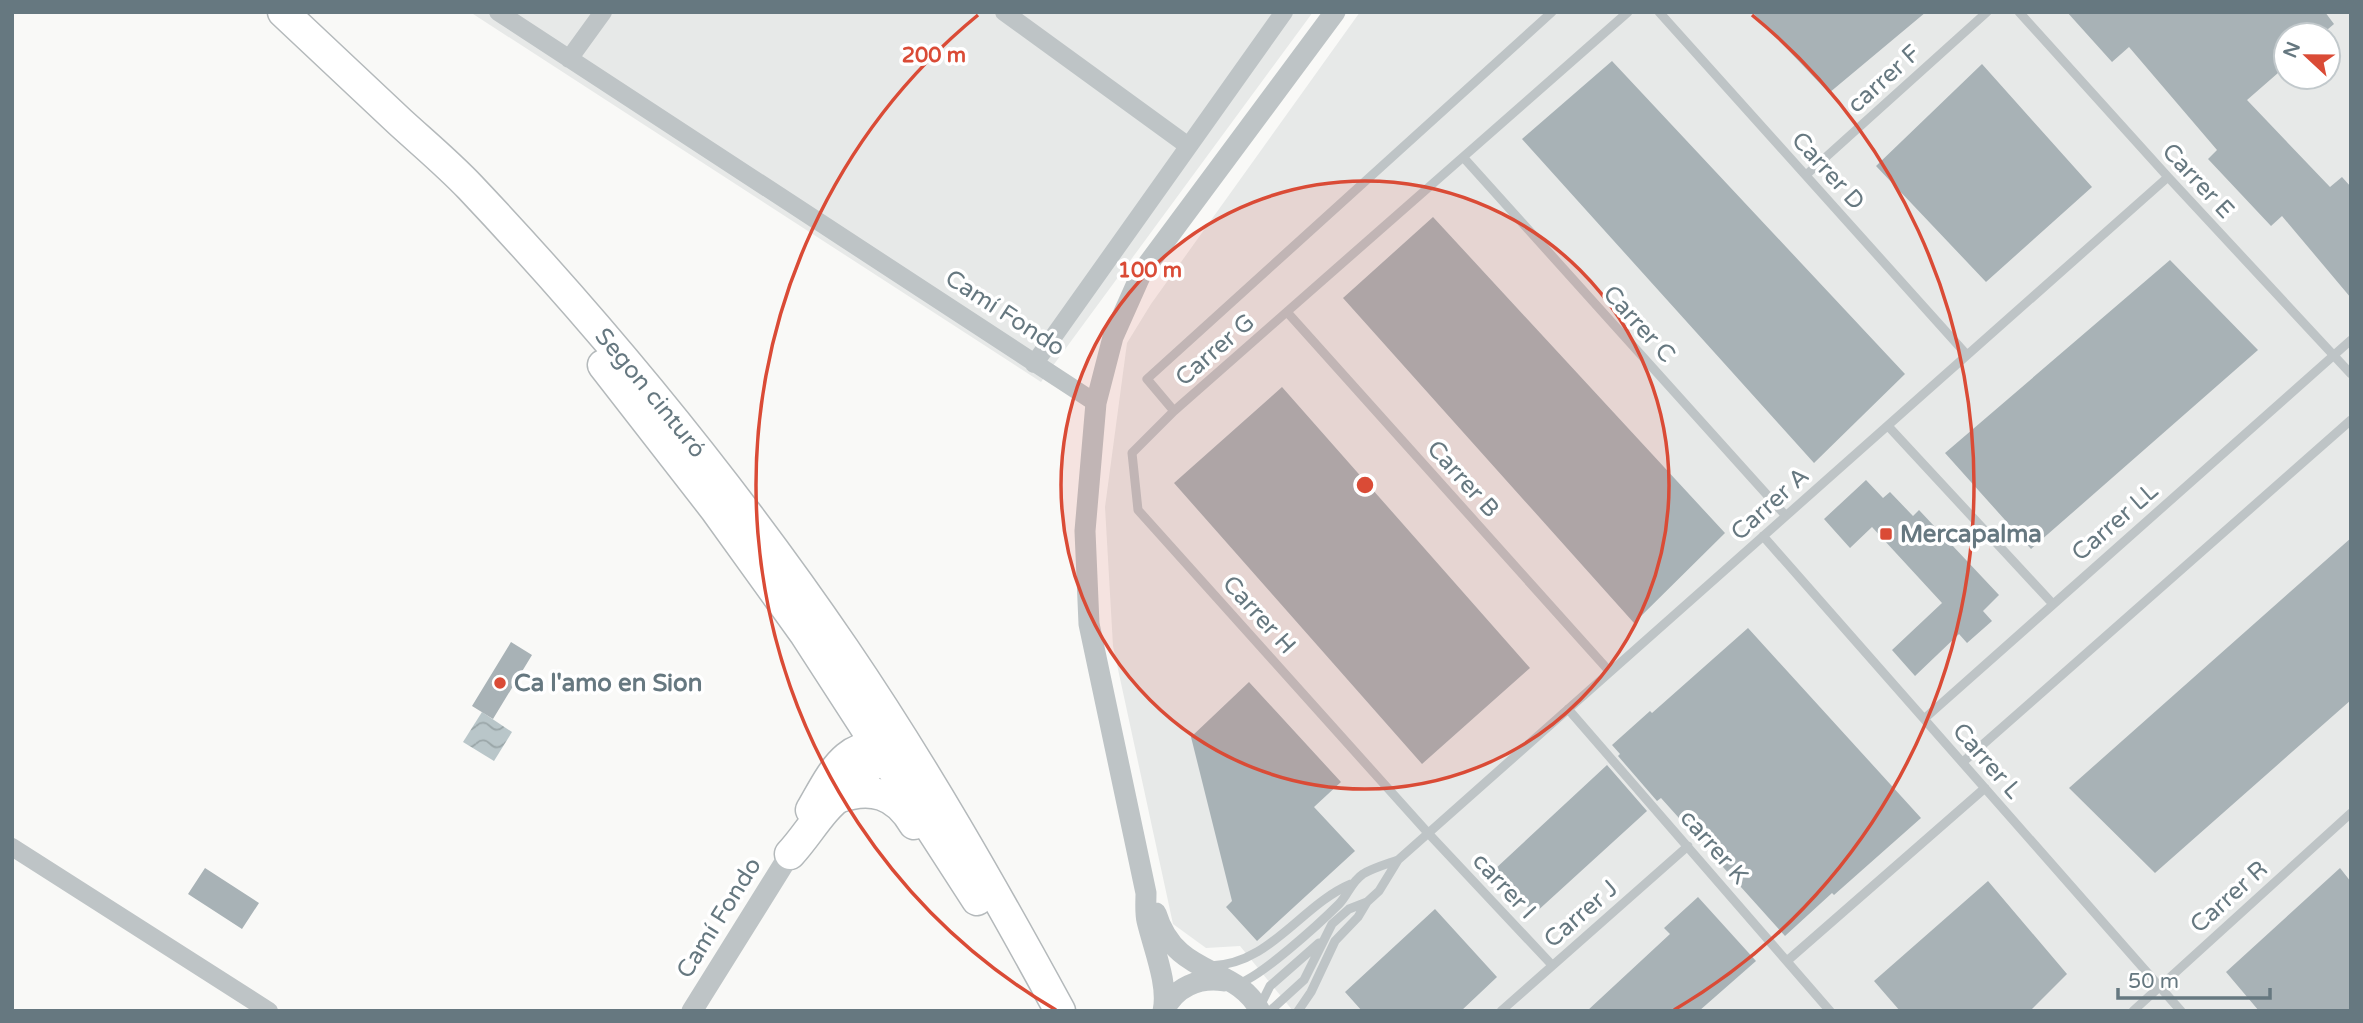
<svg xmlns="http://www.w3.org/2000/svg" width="2363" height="1023" viewBox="0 0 2363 1023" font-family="'Varela Round',sans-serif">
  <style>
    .built { fill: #e7e9e8; fill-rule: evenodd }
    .water { fill: url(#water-waves) }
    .building { fill: #a8b2b6 }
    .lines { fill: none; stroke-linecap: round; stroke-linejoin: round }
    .trunk-casing { stroke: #b4b9bb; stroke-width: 33 }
    .service { stroke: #bec4c6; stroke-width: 9 }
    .minor { stroke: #bec4c6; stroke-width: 18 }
    .tertiary { stroke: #bec4c6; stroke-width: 21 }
    .trunk { stroke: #fff; stroke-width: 30 }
    .ring { fill: none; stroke: #da4b36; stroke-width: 3.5 }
    .poi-dot { fill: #da4b36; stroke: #fff; stroke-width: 2.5 }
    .labels { text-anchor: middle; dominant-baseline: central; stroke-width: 7; stroke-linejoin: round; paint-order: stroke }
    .street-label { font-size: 24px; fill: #667880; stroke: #fff }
    .poi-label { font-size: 24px; font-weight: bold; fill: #667880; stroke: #fff; text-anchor: start }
    .centre { fill: #da4b36; stroke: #fff; stroke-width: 3.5 }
    .ring-label { font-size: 21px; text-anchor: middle; font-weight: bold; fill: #da4b36; stroke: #fff; stroke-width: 7; stroke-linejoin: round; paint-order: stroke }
  </style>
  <defs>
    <pattern id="water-waves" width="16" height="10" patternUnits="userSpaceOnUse" patternTransform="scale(1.75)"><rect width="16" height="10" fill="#b9c6c9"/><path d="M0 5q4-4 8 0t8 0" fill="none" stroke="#9aa6a8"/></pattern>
  </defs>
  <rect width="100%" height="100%" fill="#f9f9f7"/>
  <path class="built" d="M470 12H1313L1041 382Z
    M1360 12H2351V1011H1293L1240 946 1206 948 1173 924 1113 646 1105 507 1127 343 1151 304ZM2286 35H2328V77H2286Z"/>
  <path class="water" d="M482 712 512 732 494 761 463 742Z"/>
  <path class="building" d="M1752 12H1926L1829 93Z
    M2067 12H2325L2334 24 2321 35H2286V66L2247 100 2330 187 2342 177 2351 187V298L2282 216 2271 226 2208 159 2217 150 2129 47 2112 62Z
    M1612 61 1905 374 1814 463 1522 139Z
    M1982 64 2092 187 1986 282 1876 166Z
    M1433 217 1725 533 1634 623 1343 298Z
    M2170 260 2258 350 2031 549 1945 453Z
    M1282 387 1530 668 1422 764 1174 483Z
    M1866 480 1883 498 1890 492 1913 516 1919 510 1999 595 1983 611 1992 621 1967 643 1959 634 1915 676 1892 650 1942 603 1872 527 1850 548 1824 519Z
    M2351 538V700L2155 873 2069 788Z
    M1748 628 1921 818 1834 895 1832 893 1785 936 1661 798 1657 801 1618 756 1620 754 1612 745 1650 711 1652 713Z
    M511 642 532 655 493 719 472 706Z
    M1249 682 1341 782 1314 807 1355 851 1257 941 1226 907 1232 901 1191 737Z
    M1607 765 1647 811 1534 914 1494 870Z
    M205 868 259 903 242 929 188 894Z
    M2340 868 2351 882V1011H2259L2226 972Z
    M1988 881 2067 974 2030 1011H1900L1874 981Z
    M1698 897 1756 961 1699 1011H1587L1670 934 1664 928Z
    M1435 909 1497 977 1461 1011H1362L1345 992Z"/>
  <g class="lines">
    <g class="trunk-casing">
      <g id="trunk">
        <path id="s1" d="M283 12C322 49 361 85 400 122 423 143 448 164 470 187 606 331 732 485 844 649 923 765 993 888 1060 1011"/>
        <path d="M603 365 715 509 805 634 977 900"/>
        <path d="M837 798C871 786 896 793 914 824"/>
        <path d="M811 810C830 778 848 732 894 753"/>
        <path d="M790 854C803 840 812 825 825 810 844 787 886 767 881 731"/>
      </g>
    </g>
    <path class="service" d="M1552 12 1147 379 1174 411 1628 12
      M1659 12 1967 355
      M2019 12 2168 177 2351 374
      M1463 157 1786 516
      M1806 175 1987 12
      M1287 312 1610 672
      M1174 411 1132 453 1138 510 1428 833 1552 965
      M1888 426 2052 603
      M1763 536 2181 1011
      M1568 709 1830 1011
      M1924 719 2351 340
      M1963 762 2351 420
      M1787 961 1985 788
      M1210 966C1270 965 1301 905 1351 884
      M1236 984C1257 981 1322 921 1339 904 1348 895 1351 882 1363 874 1373 868 1387 864 1398 860
      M1260 1006 1270 986 1319 943
      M1270 1011 1304 980 1332 924 1349 909 1367 902 1379 891 1398 860 2168 177
      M1298 1011 1311 992 1335 941 1358 917 1367 902
      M1501 1011 1688 846
      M2133 1011 2351 813"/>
    <path class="minor" d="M498 12 1096 403
      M1004 12 1187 145
      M569 59 603 12
      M1034 364 1284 12
      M12 847 269 1011"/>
    <path class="tertiary" d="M1156 913C1176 979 1236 964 1260 1011
      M692 1011 790 854
      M1163 1011C1169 985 1153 947 1147 921 1145 912 1146 902 1146 893L1089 624 1085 531 1096 403 1113 337 1142 272 1335 12
      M1164 1011C1175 987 1199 977 1224 981"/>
    <use href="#trunk" class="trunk"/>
  </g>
  <circle cx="1365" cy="485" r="304" fill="#da4b36" fill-opacity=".12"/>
  <g class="ring">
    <circle cx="1365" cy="485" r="304"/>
    <path d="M1056 1010A609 609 0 0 1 978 15M1752 15A609 609 0 0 1 1674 1010"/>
  </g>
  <g class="poi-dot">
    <rect x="1879" y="527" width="14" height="14" rx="3.5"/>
    <circle cx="500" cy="683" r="7"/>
  </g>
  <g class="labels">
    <g class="street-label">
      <text transform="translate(1884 79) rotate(-42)">carrer F</text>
      <text transform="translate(1828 171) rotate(48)">Carrer D</text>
      <text transform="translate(2198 181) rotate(47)">Carrer E</text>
      <text transform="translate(1005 313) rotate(33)">Camí Fondo</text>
      <text transform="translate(1639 324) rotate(48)">Carrer C</text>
      <text transform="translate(1215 350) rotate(-41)">Carrer G</text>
      <text stroke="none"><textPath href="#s1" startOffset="530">Segon cinturó</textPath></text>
      <text transform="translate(1463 479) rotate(48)">Carrer B</text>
      <text transform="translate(1770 504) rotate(-42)">Carrer A</text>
      <text transform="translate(2115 522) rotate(-41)">Carrer LL</text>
      <text transform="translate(1259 615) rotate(48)">Carrer H</text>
      <text transform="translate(1987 761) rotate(49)">Carrer L</text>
      <text transform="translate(1714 847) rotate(49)">carrer K</text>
      <text transform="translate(1504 886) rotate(47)">carrer I</text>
      <text transform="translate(2229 897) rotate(-42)">Carrer R</text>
      <text transform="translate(1581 914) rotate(-41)">Carrer J</text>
      <text transform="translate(719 918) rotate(-58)">Camí Fondo</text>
    </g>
    <g class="poi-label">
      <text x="1900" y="534">Mercapalma</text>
      <text x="514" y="683">Ca l'amo en Sion</text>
    </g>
  </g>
  <circle cx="1365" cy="485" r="10" class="centre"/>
  <g class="ring-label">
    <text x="934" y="62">200 m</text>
    <text x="1150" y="277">100 m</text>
  </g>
  <rect width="2363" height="1023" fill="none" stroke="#667880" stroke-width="28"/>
  <g transform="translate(2307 56) rotate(292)"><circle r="33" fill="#ffffff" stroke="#c2c9cc" stroke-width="2"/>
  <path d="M0-5L12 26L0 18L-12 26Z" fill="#da4b36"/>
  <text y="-10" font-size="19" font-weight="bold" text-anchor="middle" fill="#667880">N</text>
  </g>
  <path d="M2118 988v10h152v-10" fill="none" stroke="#667880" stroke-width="3.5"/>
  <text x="2128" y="988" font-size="21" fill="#667880" stroke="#ffffff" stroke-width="5" paint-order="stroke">50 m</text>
</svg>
